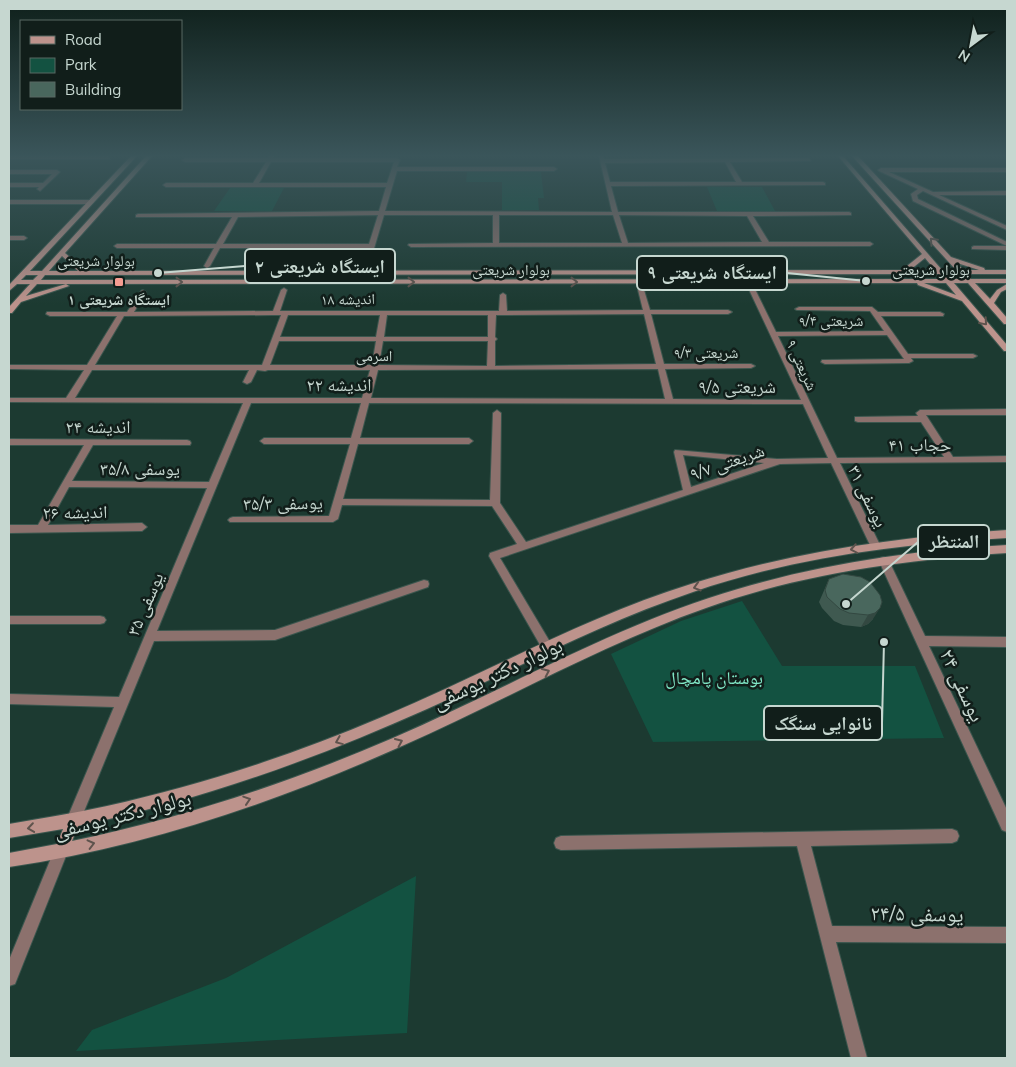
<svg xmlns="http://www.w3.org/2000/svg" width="1016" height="1067" viewBox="0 0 1016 1067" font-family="Mulish,'Noto Naskh Arabic',sans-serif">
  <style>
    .green { fill: #135241 }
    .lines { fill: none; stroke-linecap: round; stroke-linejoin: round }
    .street-casing { stroke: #3b564e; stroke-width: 2 }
    .secondary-casing { stroke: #3b564e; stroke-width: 2 }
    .street { fill: #8c716d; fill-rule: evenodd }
    .secondary { fill: #bd938c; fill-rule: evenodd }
    .wall { fill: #3f5950 }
    .shaded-wall { fill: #334841 }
    .building { fill: #49675d; stroke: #334841 }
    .oneway { stroke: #5e534d }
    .poi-dot { fill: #f59c91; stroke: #111e1a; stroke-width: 2 }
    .labels { text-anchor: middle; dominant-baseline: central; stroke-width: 5; stroke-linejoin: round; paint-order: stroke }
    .far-street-label { font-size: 15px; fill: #c6d7d0; stroke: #111e1a }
    .far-poi-label { font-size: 15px; font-weight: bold; fill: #c6d7d0; stroke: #111e1a }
    .street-label { font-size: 18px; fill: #c6d7d0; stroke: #111e1a }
    .park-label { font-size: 18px; fill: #81e9c8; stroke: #111e1a }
    .near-street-label { font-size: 21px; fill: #c6d7d0; stroke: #111e1a }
    .leader { fill: none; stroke: #c6d7d0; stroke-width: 2 }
    .callout-dot { fill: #c6d7d0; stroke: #111e1a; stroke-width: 2 }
    .callout { fill: #111e1a; stroke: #c6d7d0; stroke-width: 2 }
    .callout-label { font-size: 19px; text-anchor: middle; font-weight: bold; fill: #c6d7d0 }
  </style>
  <rect width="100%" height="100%" fill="#1c3a31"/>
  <path class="green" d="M467 172H541L544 198H538L539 210H502V182H466Z
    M707 187H762L775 211H717Z
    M230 188H284L272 211H214Z
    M742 601 782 666H915L944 738 653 742 611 654 681 621Z
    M416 876 407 1033 76 1051 92 1030 226 978Z"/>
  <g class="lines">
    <g class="street-casing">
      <path id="street" d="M108 156 110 159H9V156Z
        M270 156H274L273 158H397L400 160 397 167H554L557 169 554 171H397L385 211 612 212 599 156H603L604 159 809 158 811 161 730 162 742 182H823L825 183V185L611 186 618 212H849L851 213V215L753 216 769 242H870L873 244 870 246 411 247 408 245 409 244 493 243V215H384L367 272 364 274 361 272 368 248H220L210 266 207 268 204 266 214 248H117L114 246 117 244H216L232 217H136V215L138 214 379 211 386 187H166L163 185 166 183H253L266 162H185L182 160 185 158H268ZM271 162H394L387 183H259ZM725 162 736 182H610L605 163ZM378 215 369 244H223L238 217ZM499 215H613L622 243H499ZM619 215 747 216 762 242 628 243Z
        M881 168H1007V172H889L933 192 1007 191V195H939L1007 226V230L923 191 917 195 918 199 1007 242V246L913 201 911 194 918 189 879 171 878 170Z
        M9 170H57L60 172 40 191 37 189 39 187H9V183H43L52 174H9Z
        M9 200H91L94 202 91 204H9Z
        M9 236H24L27 238 24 240H9Z
        M974 246H1007V250L972 249V247Z
        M746 280 751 281 776 332 884 331 870 311 797 310 795 309 799 307H872L878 312H940L944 314 943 316H881L908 354H973L977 356 973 358H911L913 361 909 363 825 364 821 362 822 360 904 359 887 335 778 336 837 458 944 457 921 422H858L855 421V417L918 416 916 413 920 410 1007 409V415H926L953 457 1007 456V462L840 463 880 545 875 549 870 545 831 463 780 464 500 558 553 647 551 650 547 652 543 650 489 556 490 553 517 544 492 506 342 505 338 519 333 522H230L228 520 230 518 233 517 329 516 350 444H264L260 441 264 438H351L361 403H251L157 631 275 630 424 580 428 581 429 584 428 587 275 640 154 641 78 826 73 828 68 826 66 821 114 707 9 704V694L119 697 207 488 69 487 48 525 142 523 147 527 142 531 9 533V525H38L84 445H9V439L187 440 190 441 191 443 190 445H93L72 481 209 482 243 403 9 402V398H66L84 370 9 369V365H87L117 316H50L46 314 47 312H127L141 291 143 290 146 292 134 312 273 311 281 290 284 288 287 290 280 311H499L500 295 503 293 506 295 507 311 643 310 638 290 641 288 644 290 650 310H728L732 312 728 314H651L664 364H751L755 366 751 368 665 369 673 399 801 400 745 281ZM644 314 656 364 495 366V341L497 339 495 337 496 315ZM273 315H281L262 365H95L124 316ZM288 315H380L376 337H280ZM387 315H488V337H384ZM279 341H376L372 365H270ZM383 341H488L487 366 379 365ZM658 369 665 399 371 398 378 370ZM92 370H249L243 382 247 384 251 382 257 370 265 371 268 370H370L362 398H75ZM369 403 803 404 828 458 777 459 675 450 674 452 683 490 526 542 500 503 501 413 497 410 493 413 490 500 343 499 358 444H469L473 441 469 438H360ZM683 455 764 463 691 487Z
        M884 557 888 558 889 561 925 636 1007 637V647L929 646 1007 810V832L1002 830 879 561 880 558Z
        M9 616H100L104 617 106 620 104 623 100 624H9Z
        M952 829 957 831 959 836 957 841 952 843 811 846 832 926 1007 927V943L836 942 867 1058H851L797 846 561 850 556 848 554 843 556 838 561 836Z
        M61 844 66 846 68 851 15 984 9 986V960L56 846Z"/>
    </g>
    <g class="secondary-casing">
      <path id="secondary" d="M131 156H137L30 271H42L146 156H152L65 253 86 271 902 270 922 254 838 156H843L942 270H956L852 156H858L951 257 984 268 985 270H1007V274H967L971 279H1007V283H975L990 299 997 290 1007 284V289L1001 292 994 303 1007 318V324H1004L968 283H954L1007 345V351H1004L962 301 918 285 917 283 37 284 26 296 66 284 69 286 21 302 12 313H9V307L30 284H17L9 291V285ZM62 256 78 271H49ZM925 258 935 270H910ZM957 263 979 270H963ZM939 274 943 279 41 280 45 275ZM946 274H959L964 279H950ZM26 275H38L33 280H21ZM924 283H946L956 295Z
        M1007 530V538C901 544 794 557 693 592 601 623 516 669 427 709 315 759 199 801 78 826L72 841C182 818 289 783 393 738 508 688 618 624 738 589 825 563 917 550 1007 545V553C905 560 803 573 706 608 601 645 504 701 402 746 277 802 144 847 9 867V853L57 844 63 829 9 838V824C42 818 75 813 107 806 201 785 293 755 382 717 485 674 584 617 691 584 794 551 899 537 1007 530Z"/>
    </g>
    <use href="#street" class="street"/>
    <use href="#secondary" class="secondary"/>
  </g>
  <path class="wall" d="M829 579 873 619 868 624 861 627 843 625 834 621 822 608 819 602Z"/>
  <path class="shaded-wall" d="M880 608 873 619 868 624 861 627 868 615Z"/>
  <path class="building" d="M843 574 861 577 870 582 880 595 882 602 880 608 875 613 868 615 849 613 840 609 827 597 825 590 829 579Z"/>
  <defs><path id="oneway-chevron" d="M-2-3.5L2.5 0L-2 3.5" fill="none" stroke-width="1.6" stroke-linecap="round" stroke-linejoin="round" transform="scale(1.25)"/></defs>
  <g class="oneway">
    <use href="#oneway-chevron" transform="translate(933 241) rotate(-133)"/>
    <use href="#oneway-chevron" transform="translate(179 282)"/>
    <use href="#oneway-chevron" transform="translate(411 282)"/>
    <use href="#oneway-chevron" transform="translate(574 282)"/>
    <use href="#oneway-chevron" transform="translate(984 322) rotate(49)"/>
    <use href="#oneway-chevron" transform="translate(854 549) rotate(170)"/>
    <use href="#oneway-chevron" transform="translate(697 587) rotate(163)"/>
    <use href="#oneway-chevron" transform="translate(546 672) rotate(-25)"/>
    <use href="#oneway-chevron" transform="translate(339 741) rotate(158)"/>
    <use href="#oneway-chevron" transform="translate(399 742) rotate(-24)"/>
    <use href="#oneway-chevron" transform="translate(247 800) rotate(-18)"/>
    <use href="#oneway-chevron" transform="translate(31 828) rotate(172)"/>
    <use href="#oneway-chevron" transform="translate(91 844) rotate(-14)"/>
  </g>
  <linearGradient id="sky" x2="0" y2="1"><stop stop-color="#0f201b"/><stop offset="0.51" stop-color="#3a555a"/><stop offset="1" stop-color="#3a555a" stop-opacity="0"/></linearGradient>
  <rect width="1016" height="305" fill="url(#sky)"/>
  <rect class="poi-dot" x="114" y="277" width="10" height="10" rx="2.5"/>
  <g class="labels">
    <g class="far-street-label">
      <text x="96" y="260">بولوار شریعتی</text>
      <text x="511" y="269">بولوار شریعتی</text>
      <text x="931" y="269">بولوار شریعتی</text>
      <text transform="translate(348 299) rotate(-1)">اندیشه ۱۸</text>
      <text x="831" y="320">شریعتی ۹/۴</text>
      <text x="706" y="352">شریعتی ۹/۳</text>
      <text x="374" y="355">اسرمی</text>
      <text transform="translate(802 365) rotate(65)">شریعتی ۹</text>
    </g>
    <g class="far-poi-label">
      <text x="119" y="299">ایستگاه شریعتی ۱</text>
    </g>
    <g class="street-label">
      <text x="339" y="384">اندیشه ۲۲</text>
      <text x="737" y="386">شریعتی ۹/۵</text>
      <text x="98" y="426">اندیشه ۲۴</text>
      <text x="920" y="444">حجاب ۴۱</text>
      <text transform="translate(727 462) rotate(-19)">شریعتی ۹/۷</text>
      <text x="140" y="468">یوسفی ۳۵/۸</text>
      <text transform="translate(868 496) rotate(64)">یوسفی ۳۱</text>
      <text transform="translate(283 503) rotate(-1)">یوسفی ۳۵/۳</text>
      <text transform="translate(75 512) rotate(-1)">اندیشه ۲۶</text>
      <text transform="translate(145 604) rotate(-67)">یوسفی ۳۵</text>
    </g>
    <g class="park-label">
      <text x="714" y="677">بوستان پامچال</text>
    </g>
    <g class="near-street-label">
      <text transform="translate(497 673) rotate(-25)">بولوار دکتر یوسفی</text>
      <text transform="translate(963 685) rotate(65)">یوسفی ۲۴</text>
      <text transform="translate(122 814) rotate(-14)">بولوار دکتر یوسفی</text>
      <text transform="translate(917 913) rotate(1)">یوسفی ۲۴/۵</text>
    </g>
  </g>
  <path class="leader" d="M158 273L245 266M866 281L787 273M846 604L918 542M884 642L882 723"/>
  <g class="callout-dot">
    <circle cx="158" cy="273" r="5"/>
    <circle cx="866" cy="281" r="5"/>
    <circle cx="846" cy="604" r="5"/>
    <circle cx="884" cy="642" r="5"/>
  </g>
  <g class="callout">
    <rect x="245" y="249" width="150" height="34" rx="5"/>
    <rect x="637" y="256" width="150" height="34" rx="5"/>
    <rect x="918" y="525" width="71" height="34" rx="5"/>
    <rect x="764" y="706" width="118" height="34" rx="5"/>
  </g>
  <g class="callout-label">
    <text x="320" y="273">ایستگاه شریعتی ۲</text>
    <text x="712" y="279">ایستگاه شریعتی ۹</text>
    <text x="954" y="548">المنتظر</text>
    <text x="823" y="730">نانوایی سنگک</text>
  </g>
  <rect width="1016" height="1067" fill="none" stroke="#c6d7d0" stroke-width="20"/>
  <rect x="20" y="20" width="162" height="90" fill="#111e1a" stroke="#596863"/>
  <rect x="30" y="36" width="25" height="8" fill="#bd938c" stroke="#596863"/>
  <text x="65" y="45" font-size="15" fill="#c6d7d0">Road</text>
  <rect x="30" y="58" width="25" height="15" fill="#135241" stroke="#596863"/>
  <text x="65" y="70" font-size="15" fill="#c6d7d0">Park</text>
  <rect x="30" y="82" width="25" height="15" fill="#49675d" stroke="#596863"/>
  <text x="65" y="95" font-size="15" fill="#c6d7d0">Building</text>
  <g transform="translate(971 45) rotate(212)" stroke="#111e1a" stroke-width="4" paint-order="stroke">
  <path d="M0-4L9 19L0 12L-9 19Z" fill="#c6d7d0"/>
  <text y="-8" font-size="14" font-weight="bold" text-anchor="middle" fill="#c6d7d0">N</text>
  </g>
</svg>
